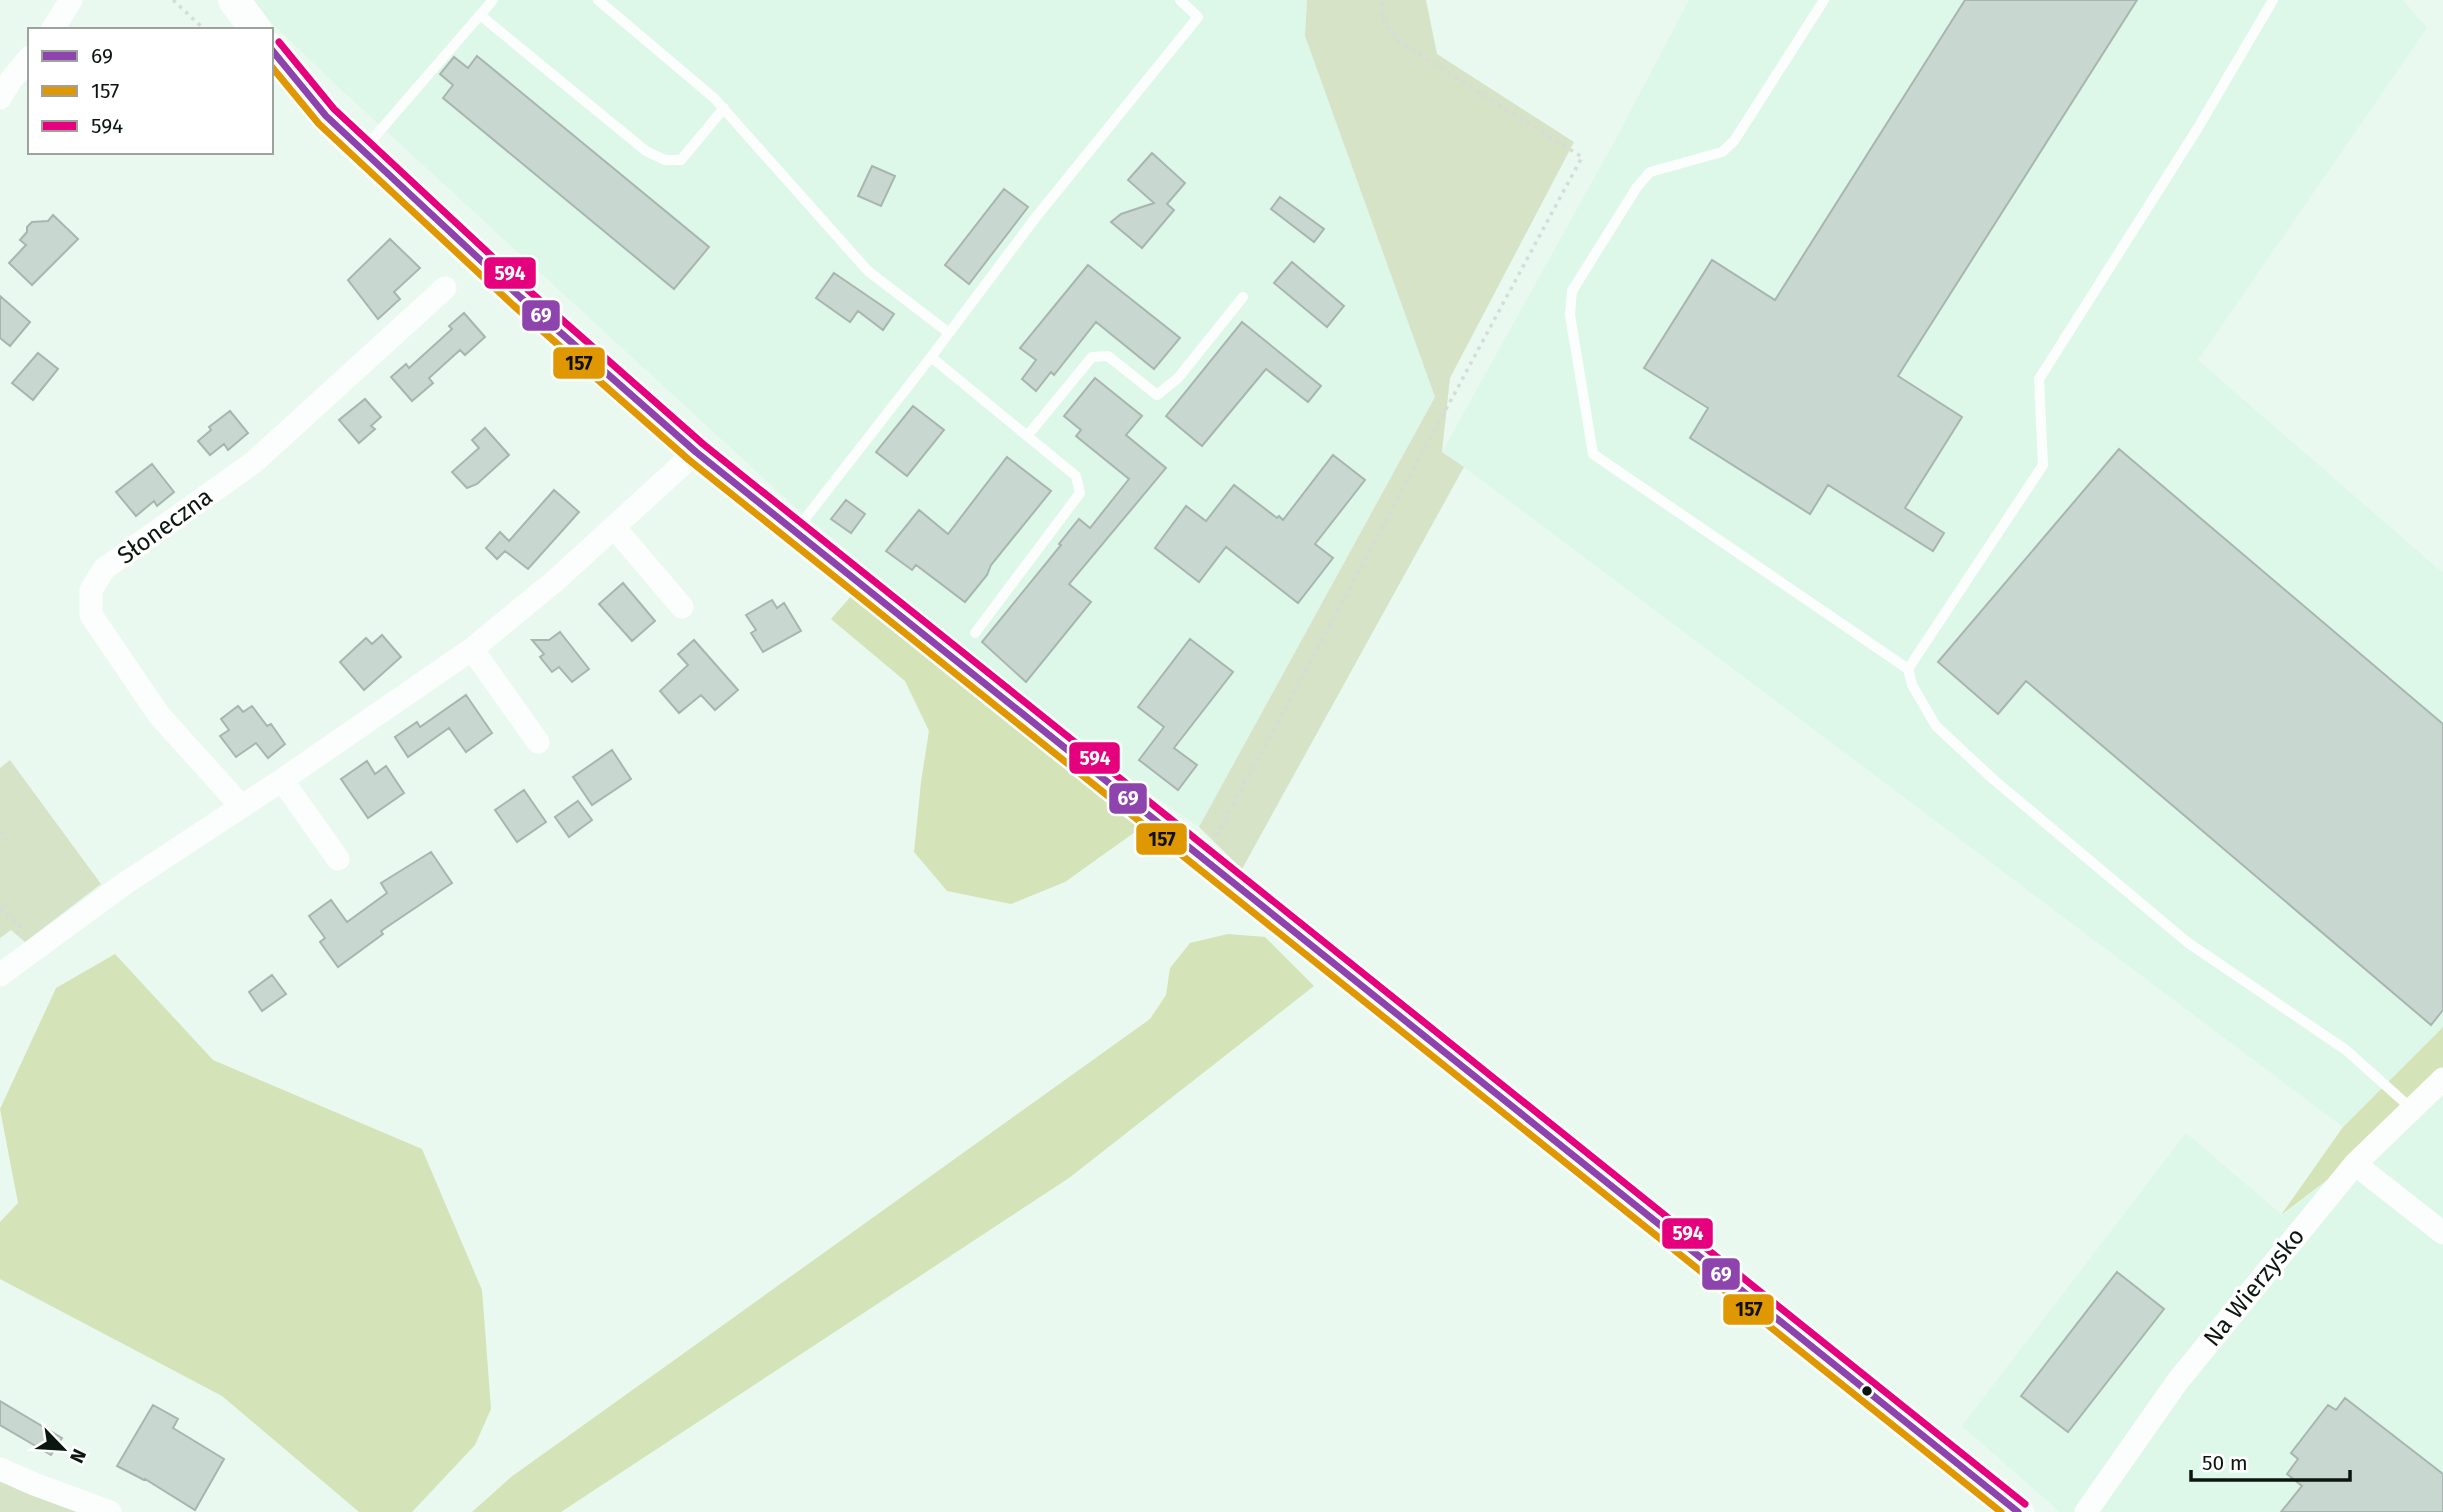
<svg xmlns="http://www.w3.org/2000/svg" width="2443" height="1512" viewBox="0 0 2443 1512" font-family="'Fira Sans',sans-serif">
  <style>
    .built { fill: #ddf8e8 }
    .green { fill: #d6e3c6 }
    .forest { fill: #d4e3b8 }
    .building { fill: #c9d7d1; stroke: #a9b5b0; stroke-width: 2 }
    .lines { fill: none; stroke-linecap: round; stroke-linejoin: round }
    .path { stroke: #d7dbd9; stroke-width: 3.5; stroke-dasharray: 3.5 5; stroke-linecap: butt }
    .lane { stroke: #fcfefd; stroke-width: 10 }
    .street { stroke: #fcfefd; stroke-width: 23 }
    .secondary { stroke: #fcfefd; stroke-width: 32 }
    .bus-1-casing { stroke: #fff; stroke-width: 12 }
    .bus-2-casing { stroke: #fff; stroke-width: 12 }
    .bus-3-casing { stroke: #fff; stroke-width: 12 }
    .bus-1 { stroke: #8e44ad; stroke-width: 7 }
    .bus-2 { stroke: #e09802; stroke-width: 7 }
    .bus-3 { stroke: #e5007d; stroke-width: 7 }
    .bus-dot { fill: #0c1610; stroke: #fff; stroke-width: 2.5 }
    .labels { text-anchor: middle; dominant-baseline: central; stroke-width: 7; stroke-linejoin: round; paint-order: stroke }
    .street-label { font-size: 24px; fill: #0c1610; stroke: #fff }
    .line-badge { stroke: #fff; stroke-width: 2.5 }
    .badge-label { font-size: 19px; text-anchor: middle; font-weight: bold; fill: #fff }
    .pale-badge-label { font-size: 19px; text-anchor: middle; font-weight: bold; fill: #111 }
  </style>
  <rect width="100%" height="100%" fill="#e9f9ef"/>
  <path class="built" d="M248 0H1307L1305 36 1435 397 1199 827 1075 742 795 507 335 84Z
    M1689 0H2403L2427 28 2198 360 2443 573V1027L2343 1127 1464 467 1442 452 1618 135Z
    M2443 1092V1512H2060L1962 1426 2186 1133 2282 1215Z"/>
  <path class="green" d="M1307 0H1426L1437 54 1574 142 1450 378 1442 452 1464 467 1242 869 1199 827 1435 397 1305 36Z
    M10 760 101 884 25 942 11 930 0 938V768Z
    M0 1479 85 1512H0Z"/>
  <path class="forest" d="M853 594 1142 827 1065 882 1011 904 947 891 914 852 921 782 929 731 905 681 831 619Z
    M1228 934 1265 937 1314 986 1069 1178 561 1512H472L511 1477 1150 1019 1166 995 1170 968 1190 943Z
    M115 954 213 1060 422 1149 482 1290 491 1409 475 1445 412 1512H359L222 1396 0 1279V1222L18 1203 0 1109 56 988Z
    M2443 1027V1092L2281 1215 2343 1127Z"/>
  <path class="building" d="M1965 0H2137L1898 376 1962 417 1905 508 1944 533 1933 551 1828 485 1810 514 1690 438 1708 408 1644 368 1712 260 1775 300Z
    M477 56 709 247 674 289 443 98 453 85 440 74 454 57 468 68Z
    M1152 153 1185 183 1167 204 1174 210 1142 248 1111 222 1121 214 1154 203 1128 180Z
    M872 166 895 176 881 206 858 196Z
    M1004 189 1028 207 969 284 945 265Z
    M1280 197 1324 229 1314 242 1271 209Z
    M53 215 78 239 32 285 9 263 26 245 20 240 27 232V227L32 222 48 221Z
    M390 239 420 268 394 292 400 299 378 319 348 280Z
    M1292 262 1344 306 1327 327 1274 283Z
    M1088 265 1180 338 1154 369 1096 322 1054 375 1051 372 1036 391 1022 379 1036 360 1020 348Z
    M834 273 894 314 883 330 858 311 850 322 816 298Z
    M0 296 30 322 10 346 0 338Z
    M464 313 485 337 465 355 460 350 429 378 433 383 412 401 391 377 406 364 409 368 452 329 449 326Z
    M1242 322 1321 386 1308 402 1266 369 1202 446 1166 416Z
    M38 353 58 369 33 400 12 383Z
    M1095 378 1142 416 1126 435 1166 468 1069 584 1091 602 1026 682 982 642 1061 545 1059 544 1079 519 1090 528 1129 479 1076 436 1081 430 1064 416Z
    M365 399 381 417 371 426 375 429 359 443 339 420Z
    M913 406 944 430 907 476 876 452Z
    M230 411 248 433 228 450 224 444 210 455 198 441 211 430 209 427Z
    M485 428 509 455 477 484 467 488 452 472 479 448 472 440Z
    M2119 449 2443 724V1010L2431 1025 2026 681 1998 714 1938 662Z
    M1333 455 1365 480 1315 544 1333 558 1298 603 1226 547 1199 582 1155 548 1186 506 1206 521 1234 485 1277 518 1279 516 1283 520Z
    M1007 457 1051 491 991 565 987 575 965 602 916 565 912 570 886 551 919 510 948 534Z
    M152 464 174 492 157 506 154 501 136 516 116 492Z
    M554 490 579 512 528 569 505 551 497 559 486 548 500 532 509 541Z
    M846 500 865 514 851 533 831 519Z
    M623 583 655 621 632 641 599 604Z
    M772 600 777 608 784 603 801 631 763 652 751 633 756 630 746 615Z
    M560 632 589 669 572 682 559 667 552 672 540 657 544 654 532 640H549Z
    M382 635 401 657 364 690 340 662 366 638 372 644Z
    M1190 639 1233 672 1174 748 1197 765 1178 790 1139 760 1164 727 1138 707Z
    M694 640 738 690 715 710 701 695 679 713 660 691 688 665 678 654Z
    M466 695 492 733 466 752 449 728 408 757 395 737 417 722 420 727Z
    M238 706 243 712 252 706 267 726 271 724 285 744 268 758 256 743 236 757 220 736 229 730 221 719Z
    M612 750 631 779 592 805 573 777Z
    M367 761 375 774 386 766 404 793 368 818 341 779Z
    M524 790 546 822 517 842 495 810Z
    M578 801 592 820 569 837 555 817Z
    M431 852 452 883 381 931 383 934 338 967 320 942 325 938 309 916 331 900 347 922 387 893 381 883Z
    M272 975 286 994 262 1011 249 992Z
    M2117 1272 2164 1309 2068 1432 2021 1396Z
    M2345 1398 2443 1474V1512H2281L2302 1486 2287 1474 2298 1459 2291 1453 2328 1405 2336 1410Z
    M0 1401 62 1438 51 1455 0 1425Z
    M153 1405 178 1419 173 1428 224 1459 195 1510 145 1479 144 1480 117 1466Z"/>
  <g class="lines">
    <path class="path" d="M173 0 205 30
      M0 831 6 839 0 844
      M1216 836 1582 157 1398 41 1382 19V0
      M0 908 21 927 17 934"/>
    <path class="lane" d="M598 0 714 98 868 271 949 333
      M1824 0 1734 141 1722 152 1650 172 1637 187 1572 291 1570 315 1593 454 1908 669 1912 685 1936 726 1994 780 2187 942 2346 1050 2412 1109
      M480 15 646 151 665 160H681L724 108
      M364 149 493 0
      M931 357 1076 476 1080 493 975 633
      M1027 436 1092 357 1108 356 1157 395 1178 378 1243 297
      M797 529 931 357 1036 217 1198 17 1180 0
      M1908 669 2043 465 2039 379 2196 131 2273 0"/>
    <path class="street" d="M52 30 71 0
      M0 98 11 80 30 57
      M614 527 682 607
      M472 649 538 742
      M282 780 338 859
      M241 806 159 715 91 615V590L104 569 254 462 445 288
      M0 975 124 884 282 780 472 649 556 580 696 452
      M2355 1164 2443 1233
      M0 1469 34 1484 110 1512
      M2086 1512 2177 1382 2355 1164 2443 1079"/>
    <path class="secondary" d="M234 0 256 30
      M271 49 326 116 520 297 696 452 2018 1512"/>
    <g class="bus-1-casing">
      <path id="bus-1" d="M271 49 326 116 520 297 696 452 2018 1512"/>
    </g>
    <g class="bus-2-casing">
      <path id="bus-2" d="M271 66 319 124 513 305 689 460 2001 1512"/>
    </g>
    <g class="bus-3-casing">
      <path id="bus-3" d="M279 42 334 109 527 289 703 444 2025 1504"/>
    </g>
    <use href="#bus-1" class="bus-1"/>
    <use href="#bus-2" class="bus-2"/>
    <use href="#bus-3" class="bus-3"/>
  </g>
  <circle class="bus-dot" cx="1867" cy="1391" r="6"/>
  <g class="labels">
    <g class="street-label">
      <text transform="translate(165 526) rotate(-36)">Słoneczna</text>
      <text transform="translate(2254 1287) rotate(-51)">Na Wierzysko</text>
    </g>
  </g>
  <g class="line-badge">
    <rect x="483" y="256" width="54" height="34" rx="7" fill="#e5007d"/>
    <rect x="521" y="299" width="40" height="33" rx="7" fill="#8e44ad"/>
    <rect x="552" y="346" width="54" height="34" rx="7" fill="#e09802"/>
    <rect x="1068" y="741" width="53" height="34" rx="7" fill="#e5007d"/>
    <rect x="1108" y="782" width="40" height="33" rx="7" fill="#8e44ad"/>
    <rect x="1135" y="822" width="53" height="34" rx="7" fill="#e09802"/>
    <rect x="1661" y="1217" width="53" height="33" rx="7" fill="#e5007d"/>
    <rect x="1701" y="1257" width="40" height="34" rx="7" fill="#8e44ad"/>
    <rect x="1722" y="1293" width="53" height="33" rx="7" fill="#e09802"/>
  </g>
  <g class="badge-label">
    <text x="510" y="280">594</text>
    <text x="541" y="322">69</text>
    <text x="1095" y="765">594</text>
    <text x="1128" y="805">69</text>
    <text x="1688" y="1240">594</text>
    <text x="1721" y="1281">69</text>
  </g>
  <g class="pale-badge-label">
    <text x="579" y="370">157</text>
    <text x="1162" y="846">157</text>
    <text x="1749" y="1316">157</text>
  </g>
  <rect x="28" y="28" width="245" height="126" fill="#ffffff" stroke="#9ea29f" stroke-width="2"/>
  <rect x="42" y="51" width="35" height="10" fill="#8e44ad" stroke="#9ea29f" stroke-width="2"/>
  <text x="91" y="63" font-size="21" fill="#0c1610">69</text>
  <rect x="42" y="86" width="35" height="10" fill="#e09802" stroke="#9ea29f" stroke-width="2"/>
  <text x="91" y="98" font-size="21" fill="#0c1610">157</text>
  <rect x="42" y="121" width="35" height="10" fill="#e5007d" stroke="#9ea29f" stroke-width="2"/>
  <text x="91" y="133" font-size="21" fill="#0c1610">594</text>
  <g transform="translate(63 1449) rotate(115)" stroke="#ffffff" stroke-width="5" paint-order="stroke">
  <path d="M0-5L12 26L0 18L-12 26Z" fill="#0c1610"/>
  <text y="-10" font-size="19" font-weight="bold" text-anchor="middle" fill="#0c1610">N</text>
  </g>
  <path d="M2191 1470v10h159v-10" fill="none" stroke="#0c1610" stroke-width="3.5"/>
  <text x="2202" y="1470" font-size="21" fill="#0c1610" stroke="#ffffff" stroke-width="5" paint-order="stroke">50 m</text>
</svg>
